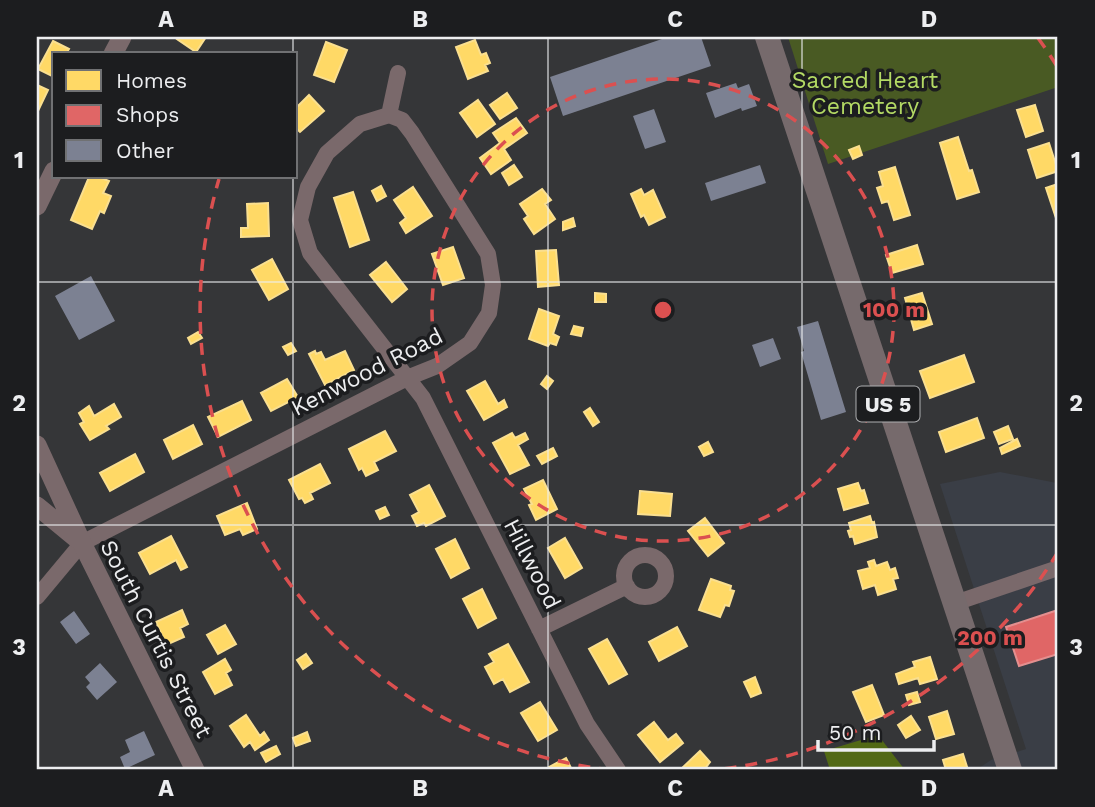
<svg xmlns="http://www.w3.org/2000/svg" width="1095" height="807" viewBox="0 0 1095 807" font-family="'Work Sans',sans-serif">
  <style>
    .built { fill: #3a3e46 }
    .green { fill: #495a23 }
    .forest { fill: #526915 }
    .homes { fill: #ffd966; stroke: #fadf8f; stroke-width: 2 }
    .shops { fill: #e06666; stroke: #e48f8f; stroke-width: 2 }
    .building { fill: #7c8192 }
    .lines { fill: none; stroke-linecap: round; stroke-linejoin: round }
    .minor { stroke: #7a696b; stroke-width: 16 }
    .tertiary { stroke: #7a696b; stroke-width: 19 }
    .primary { stroke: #766a6c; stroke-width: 24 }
    .grid { fill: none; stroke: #edeef0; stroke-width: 2; stroke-opacity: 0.55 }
    .ring { fill: none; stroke: #db5050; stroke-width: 3.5; stroke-dasharray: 12 9 }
    .labels { text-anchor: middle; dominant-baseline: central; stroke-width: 7; stroke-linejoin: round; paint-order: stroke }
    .shield { fill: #1c1d1f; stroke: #aeafb1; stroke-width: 2 }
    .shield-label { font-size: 21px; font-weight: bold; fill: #edeef0 }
    .park-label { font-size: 23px; fill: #b3d964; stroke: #1c1d1f }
    .street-label { font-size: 23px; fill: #edeef0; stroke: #1c1d1f }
    .centre { fill: #db5050; stroke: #1c1d1f; stroke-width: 3.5 }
    .ring-label { font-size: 21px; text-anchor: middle; font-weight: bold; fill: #db5050; stroke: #1c1d1f; stroke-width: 7; stroke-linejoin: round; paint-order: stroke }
    .neatline { fill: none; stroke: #edeef0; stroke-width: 2.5 }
    .grid-label { font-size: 23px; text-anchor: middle; font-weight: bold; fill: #edeef0 }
  </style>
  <rect width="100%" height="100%" fill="#353638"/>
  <path class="built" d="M1000 472 1057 483 1058 487V770H976L991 760 1026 749 940 484Z"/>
  <path class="green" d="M788 37H1058V87L828 164Z"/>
  <path class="forest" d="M878 735 905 770H830L824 751Z"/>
  <path class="homes" d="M179 37H206L196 52 177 39Z
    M475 40 481 55 486 53 490 63 485 65 488 71 468 79 456 47Z
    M53 41 69 49 66 54H54V77L38 69Z
    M326 42 347 50 334 82 314 75Z
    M37 85 48 90 37 113Z
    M507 93 517 108 500 119 490 105Z
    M309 95 324 111 300 132 296 128V108Z
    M478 100 495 124 477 137 460 113Z
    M1035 105 1043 131 1026 137 1017 110Z
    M516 118 527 133 504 149 511 160 491 174 480 158 500 143 493 133Z
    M958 137 969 171 972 170 979 192 957 199 940 143Z
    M1049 143 1058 171 1037 178 1028 150Z
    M859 146 862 155 853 159 849 150Z
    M514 165 522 177 509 185 502 173Z
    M895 167 910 215 894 220 888 201 882 203 877 188 883 186 879 172Z
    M89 177H99L109 181 103 193 111 196 104 213 100 211 92 229 71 220Z
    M1058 184V221H1057L1046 188Z
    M381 186 386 196 377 201 372 191Z
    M413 187 432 216 406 233 400 223 406 218 394 200Z
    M542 189 551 200 545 204 555 219 534 234 524 219 528 216 520 204Z
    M641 189 644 195 653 190 665 217 649 225 644 215 641 217 631 194Z
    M353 192 369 240 350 247 334 198Z
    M268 203 269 236 241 237V228H248L247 204Z
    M573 218 575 226 563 230V222Z
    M917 245 923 264 892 273 886 255Z
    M453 247 464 278 443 285 432 254Z
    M556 250 559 285 538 287 536 251Z
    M272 259 288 289 269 300 252 270Z
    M386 262 407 289 392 302 370 275Z
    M595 293 606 294V302H595Z
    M922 293 932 324 914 330 905 298Z
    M539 309 559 316 553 334 559 337 556 345 550 343 548 346 529 339Z
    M574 326 583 328 581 336 571 334Z
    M198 332 202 338 191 344 188 338Z
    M291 343 296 351 288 355 283 347Z
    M315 351 316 354 321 352 325 360 345 351 354 370 325 385 309 354Z
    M964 355 974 382 930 398 920 371Z
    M547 376 553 381 547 389 541 384Z
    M287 379 298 397 271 411 261 393Z
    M485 381 498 404 504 400 507 407 484 420 467 391Z
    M242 401 251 420 218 437 208 417Z
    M114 404 121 417 106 426 109 429 90 440 80 424 84 422 79 413 89 406 94 416Z
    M590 408 599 422 593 426 584 412Z
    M977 418 984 438 946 452 939 432Z
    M193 425 202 444 173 459 164 440Z
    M1008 426 1013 439 999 444 994 432Z
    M385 431 396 451 374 462 378 470 366 476 362 468 359 470 349 449Z
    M512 433 515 438 525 433 528 439 518 445 529 465 510 474 493 443Z
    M1017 439 1020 446 1002 454 1000 448Z
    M708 442 713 452 704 456 699 447Z
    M553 448 557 456 542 464 537 456Z
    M135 454 144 472 110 491 100 473Z
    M320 464 330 483 310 493 313 499 305 503 302 498 299 499 289 480Z
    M543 480 557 509 536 520 529 505 532 504 524 489Z
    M858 483 861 491 864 490 868 503 844 510 838 489Z
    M429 485 445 516 426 526 424 523 417 526 412 516 419 512 410 495Z
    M640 491 672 494 670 516 638 514Z
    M247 503 257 529 243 535 240 529 225 535 217 516Z
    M385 507 389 515 380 519 376 511Z
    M870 516 872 523 874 522 877 537 855 544 853 536 850 537 848 531 851 530 849 523Z
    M705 518 724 543 708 556 688 531Z
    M171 536 187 567 181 570 176 560 150 574 139 553Z
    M565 538 582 568 565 578 548 548Z
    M455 539 469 568 451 578 436 549Z
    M874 560 876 566 887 562 890 570 895 568 898 578 893 579 896 589 878 595 875 585 863 589 858 571 870 568 868 562Z
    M711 579 731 586 730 590 734 591 729 606 725 605 720 617 699 610Z
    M482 589 496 618 478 628 463 599Z
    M182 610 188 624 180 628 184 637 166 645 156 622Z
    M225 625 236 644 218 654 207 635Z
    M677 627 687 646 659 661 649 642Z
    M607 639 627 674 609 684 589 649Z
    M508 644 529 682 510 692 503 679 494 684 485 667 494 662 489 654Z
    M306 654 312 663 303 669 297 660Z
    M930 657 937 679 920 684 918 678 899 684 896 674 915 667 913 662Z
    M225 659 231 670 226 673 232 685 215 694 203 672Z
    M755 677 761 693 751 697 744 682Z
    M872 685 884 715 866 722 853 692Z
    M917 692 920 702 909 705 906 695Z
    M540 702 557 730 538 741 521 713Z
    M947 711 954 734 936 739 929 717Z
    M246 715 260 736 264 732 269 740 255 750 250 742 244 747 230 726Z
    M911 716 920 730 906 738 898 725Z
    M654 722 668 740 676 734 683 743 660 762 638 735Z
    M307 732 310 741 296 746 293 738Z
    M276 746 280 754 266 762 261 753Z
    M700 751 710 762 704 770H680Z
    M963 754 968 770H946L943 760Z
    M566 758 572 770H551L549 767Z"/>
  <path class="shops" d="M1058 610V654L1019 666 1006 627Z"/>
  <path class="building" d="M661 37H701L711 66 563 116 550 77 662 39Z
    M736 83 738 88 749 84 757 106 742 111 741 108 715 118 706 93Z
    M654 109 666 142 645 149 633 116Z
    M760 165 766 183 711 201 705 183Z
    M91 276 115 321 79 340 55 296Z
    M818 321 846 412 821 420 801 352 804 351 797 327Z
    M773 338 781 359 760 367 752 345Z
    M74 611 90 634 76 644 60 622Z
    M100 663 117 682 97 700 86 687 90 683 85 677Z
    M144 731 155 755 125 769 120 757 130 752 125 740Z"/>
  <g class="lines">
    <path class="minor" d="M398 73 389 115 360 124 327 153 308 187 300 220 310 253 423 398 587 724 618 770
      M624 576a21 21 0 1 1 42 0a21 21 0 1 1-42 0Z
      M37 597 82 543 407 378 437 366 470 343 489 313 493 285 488 254 412 133 402 120 389 115
      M955 603 1058 568
      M539 629 627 586"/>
    <path class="tertiary" d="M113 54 122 37
      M37 206 54 171
      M37 445 82 543 195 770
      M37 506 77 539"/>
    <path class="primary" d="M767 37 1010 770"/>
  </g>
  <path class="grid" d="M293 37V54M548 37V770M802 37V770M293 177V770M37 282H1058M37 525H1058"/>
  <g class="ring">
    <circle cx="663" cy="310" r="231"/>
    <path d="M1058 552A463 463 0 0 1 715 770M611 770A463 463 0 0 1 219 179M1038 38A463 463 0 0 1 1058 68"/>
  </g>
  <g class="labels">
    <rect class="shield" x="856.5" y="386.5" width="63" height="35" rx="5"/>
    <g class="shield-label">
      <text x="888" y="404">US 5</text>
    </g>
    <g class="park-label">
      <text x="865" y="80">Sacred Heart<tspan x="865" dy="26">Cemetery</tspan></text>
    </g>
    <g class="street-label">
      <text transform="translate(367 372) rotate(-27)">Kenwood Road</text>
      <text transform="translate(532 564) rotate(63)">Hillwood</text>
      <text transform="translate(156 639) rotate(63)">South Curtis Street</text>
    </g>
  </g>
  <circle cx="663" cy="310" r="10" class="centre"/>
  <g class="ring-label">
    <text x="894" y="317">100 m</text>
    <text x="990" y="645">200 m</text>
  </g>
  <rect width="1095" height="807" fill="none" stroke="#1c1d1f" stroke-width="77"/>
  <rect x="52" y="52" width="245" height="126" fill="#1c1d1f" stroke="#707173" stroke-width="2"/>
  <rect x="66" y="70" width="35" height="21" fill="#ffd966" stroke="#707173" stroke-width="2"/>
  <text x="116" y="88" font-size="21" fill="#edeef0">Homes</text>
  <rect x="66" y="105" width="35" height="21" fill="#e06666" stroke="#707173" stroke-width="2"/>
  <text x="116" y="122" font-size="21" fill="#edeef0">Shops</text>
  <rect x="66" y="140" width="35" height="21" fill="#7c8192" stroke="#707173" stroke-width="2"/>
  <text x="116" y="158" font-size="21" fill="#edeef0">Other</text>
  <path d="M818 740v10h116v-10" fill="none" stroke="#edeef0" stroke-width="3.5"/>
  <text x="829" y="740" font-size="21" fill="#edeef0" stroke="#1c1d1f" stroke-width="5" paint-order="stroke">50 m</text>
  <rect x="38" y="38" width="1018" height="730" class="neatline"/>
  <g class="grid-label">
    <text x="166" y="27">A</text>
    <text x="420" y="27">B</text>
    <text x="675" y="27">C</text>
    <text x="929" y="27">D</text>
    <text x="19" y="168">1</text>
    <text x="1076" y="168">1</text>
    <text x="19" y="411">2</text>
    <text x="1076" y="411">2</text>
    <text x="19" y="655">3</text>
    <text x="1076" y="655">3</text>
    <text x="166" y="796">A</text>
    <text x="420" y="796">B</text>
    <text x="675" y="796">C</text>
    <text x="929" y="796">D</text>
  </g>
</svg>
